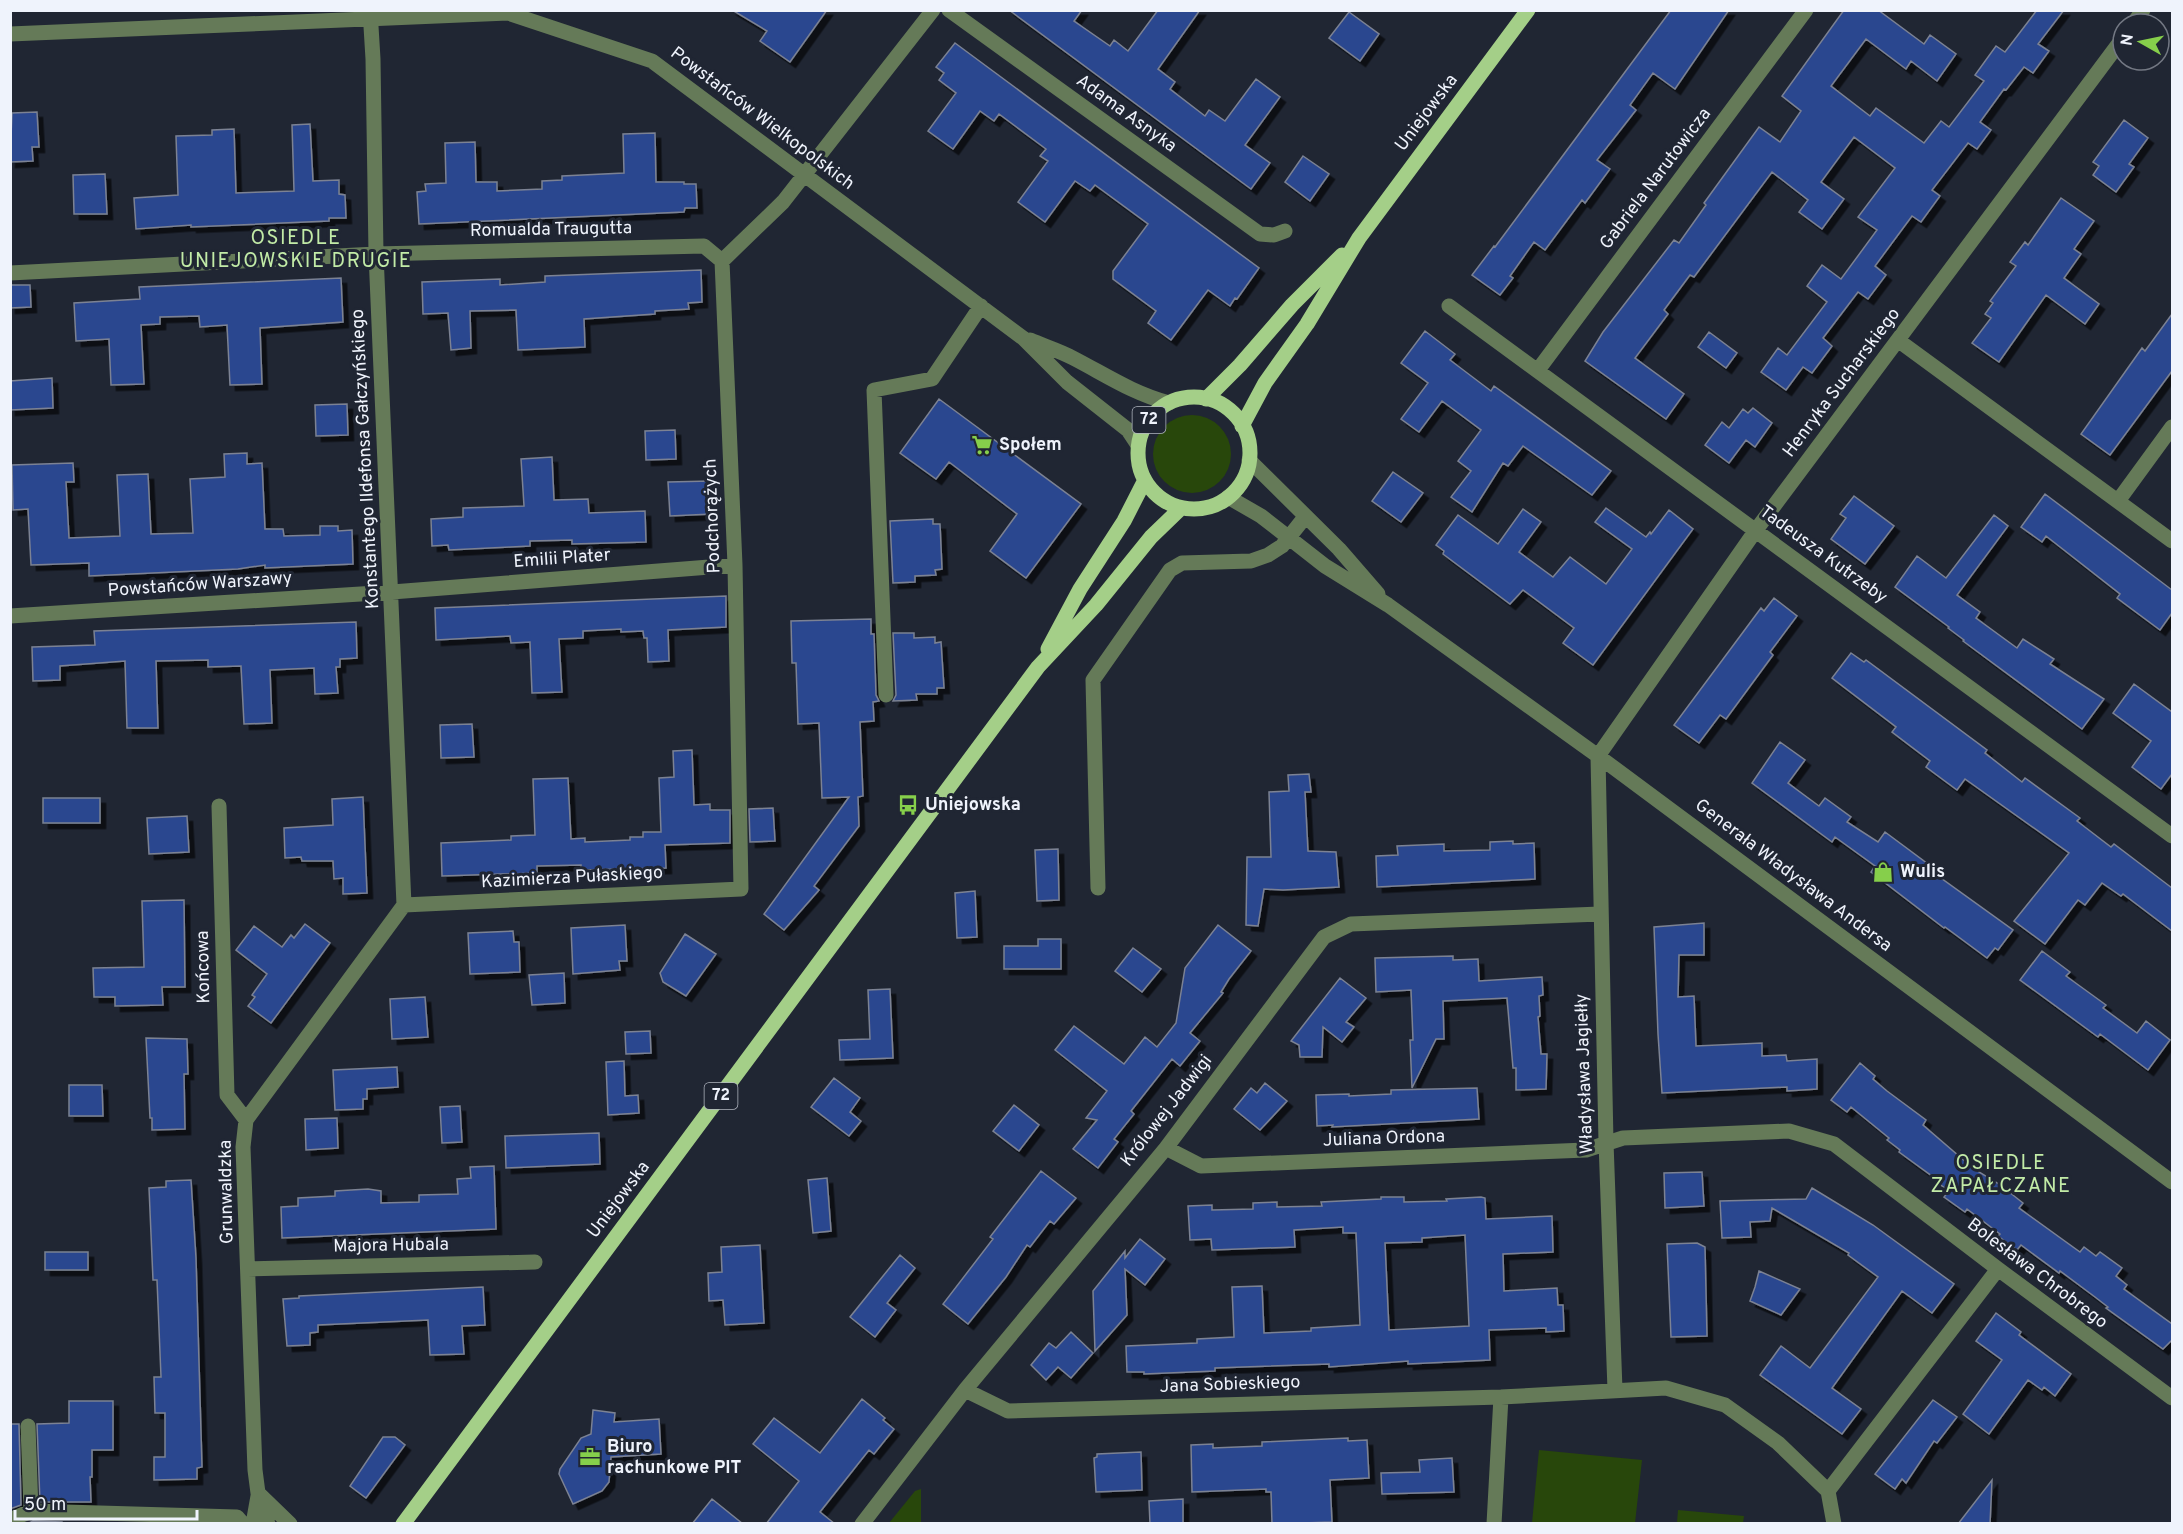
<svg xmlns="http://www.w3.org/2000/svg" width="2183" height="1534" viewBox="0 0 2183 1534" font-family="Overpass,sans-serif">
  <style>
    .green { fill: #28470b }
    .building { fill: #2b468f; stroke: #7b8293; stroke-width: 1.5; fill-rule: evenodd; filter: url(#shadow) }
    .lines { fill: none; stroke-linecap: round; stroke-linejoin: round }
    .minor { stroke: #657a58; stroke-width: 15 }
    .major { stroke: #a4cf88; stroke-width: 15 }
    .labels { text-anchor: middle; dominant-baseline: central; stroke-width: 6; stroke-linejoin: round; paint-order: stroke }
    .shield { fill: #202633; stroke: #b1b6c0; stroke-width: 1.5 }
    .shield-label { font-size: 16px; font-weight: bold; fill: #eff3fc }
    .street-label { font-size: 18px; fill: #eff3fc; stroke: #202633 }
    .poi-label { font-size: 18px; font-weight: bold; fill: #eff3fc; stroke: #202633; text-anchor: start }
    .neighbourhood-label { font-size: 20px; letter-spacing: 1.5px; fill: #c2eba7; stroke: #202633 }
  </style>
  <defs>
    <filter id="shadow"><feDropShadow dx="5.5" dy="5.5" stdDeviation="0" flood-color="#0009"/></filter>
  </defs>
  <rect width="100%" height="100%" fill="#202633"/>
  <path class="green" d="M1153 454a39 39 0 1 1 78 0a39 39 0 1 1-78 0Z
    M1539 1450 1642 1460 1635 1523H1532Z
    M921 1489V1523H889L915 1491Z
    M1678 1510 1744 1516 1743 1523H1677Z"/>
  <path class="building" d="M732 10H827L790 62 760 41 767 31Z
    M1009 10H1082L1074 21 1110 46 1114 40 1128 51 1158 10H1200L1158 69 1175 82 1170 89 1205 116 1209 110 1225 121 1256 79 1280 97 1245 145 1270 163 1251 189Z
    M1671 10H1729L1675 89 1653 73 1630 105 1636 110 1597 160 1610 169 1585 203 1582 200 1545 250 1534 242 1510 276 1513 278 1500 295 1472 275 1494 246 1495 247Z
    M1844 10H1878L1924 44 1930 35 1956 54 1937 81 1911 61 1906 69 1866 39 1831 86 1870 116 1876 108 1924 143 1941 121 1949 127 1984 81 1975 75 1996 46 2005 52 2037 10H2064L2038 44 2049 51 2033 73 2024 67 2006 90 2004 89 1980 122 1991 130 1977 149 1968 143 1932 190 1940 196 1921 222 1912 216 1875 266 1886 275 1868 299 1858 292 1823 338 1832 346 1812 373 1803 367 1786 390 1761 372 1778 348 1787 355 1827 302 1807 286 1822 265 1841 279 1877 230 1858 217 1895 168 1854 137 1821 182 1844 199 1822 229 1799 212 1808 200 1772 172 1694 277 1690 275 1664 310 1668 314 1635 358 1684 394 1666 419 1585 361 1603 332 1674 240 1679 243 1706 205 1704 203 1759 127 1780 142 1801 111 1782 96Z
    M1349 12 1379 34 1360 61 1329 38Z
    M955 43 1259 268 1237 299 1235 298 1230 306 1208 290 1171 340 1148 323 1156 311 1113 279V271L1148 224 1095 185 1090 191 1075 181 1045 222 1018 202 1048 161 1040 156 1046 149 999 114 994 121 980 111 953 149 928 131 956 93 939 80 944 73 936 67Z
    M37 112 39 147H32L33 161 10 162 12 113Z
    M2124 120 2148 138 2129 164 2134 167 2116 192 2093 175 2099 166 2093 162Z
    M310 124 313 181 339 180V194L345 195 346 218H329V221L191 227V225L136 229 134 198 178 195 176 136 212 135V130L234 129 236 193 294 191 292 125Z
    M655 133 656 182H684V184H696L697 208H685L684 212 419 224 417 192 426 191 425 184 446 183 445 143 475 142 476 182H497V191L542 189V181L562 180V176L624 173 623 134Z
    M1303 156 1329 174 1310 201 1285 182Z
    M105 174 107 214H74L73 175Z
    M2061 198 2094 221 2074 249 2081 254 2064 278 2099 304 2085 324 2046 295 1999 362 1972 343 1991 318 1985 314 1993 303 1990 301 2016 266 2010 262 2025 242 2028 245Z
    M701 270 702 302 688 303 689 309 655 311V314L584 319 585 347 518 350 516 310 470 311 471 348 451 350 448 313 423 314 422 282 500 279V285L545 282V276Z
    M341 278 343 322 260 328 262 384 230 385 227 325 200 327 199 316 160 317V324L141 325 144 384 111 385 109 339 76 341 74 303 140 299 139 287Z
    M10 285H30L31 307 10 308Z
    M2172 314V371L2110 455 2081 434 2142 348 2145 351Z
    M1425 331 1455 354 1450 360 1491 391 1494 386 1611 471 1592 495 1523 446 1508 466 1503 463 1472 512 1451 497 1471 471 1458 461 1481 430 1442 401 1419 432 1401 419 1428 383 1401 363Z
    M1709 332 1737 353 1726 368 1698 347Z
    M52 378 53 408 10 410V381Z
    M939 399 1081 504 1026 578 990 551 1017 514 949 462 936 479 900 453Z
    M347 404 348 435 316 436 315 405Z
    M1753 408 1772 423 1755 447 1746 440 1729 463 1705 445 1722 422 1729 428 1743 409 1748 413Z
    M675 430 676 459 646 460 645 431Z
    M247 453V464L262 463 265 529H283L284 536 320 535V526H338V531L352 530 353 564 265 568V565L238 569 89 576V563L31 565 28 509 13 510 12 465 73 463 74 482H66L69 538 120 536 117 475 148 474 151 534 193 533 190 479 225 477 224 454Z
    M552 457 554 500 588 499 589 513 645 511 646 542 572 544V540L530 541V546L449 550 448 545 432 546 431 519 463 517V508L524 506 521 459Z
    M1393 472 1423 493 1401 522 1372 501Z
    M711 481 712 514 670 516 668 482Z
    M2045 494 2172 590V613L2160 630 2117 598 2120 594 2046 536 2042 542 2021 527Z
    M1854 496 1894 526 1865 564 1831 539 1846 518 1840 514Z
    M1606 508 1646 537 1650 532 1651 534 1669 510 1693 529 1593 665 1563 643 1574 628 1523 590 1510 604 1443 554 1444 551 1436 545 1458 515 1498 544 1523 509 1541 522 1519 552 1553 577 1570 557 1606 584 1632 549 1595 522Z
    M1994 515 2008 526 1957 595 1980 612 1976 618 2017 648 2023 639 2054 659 2050 664 2104 699 2082 729 1963 641 1964 640 1948 628 1949 627 1895 587 1917 556 1946 578Z
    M933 519V524H940L942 569 935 570 936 575 915 576V582L893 583 890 521Z
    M726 596V627L668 630 669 661 648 662 647 638H644L643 631 621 632V629L583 631V638L559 639 562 692 532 693 530 642 511 643 510 636 436 640 435 608Z
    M1774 598 1797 616 1770 652 1773 655 1726 719 1720 715 1699 743 1674 725 1761 608 1764 611Z
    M871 619V634H874L876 695 879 701 873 702 874 721 860 722 863 796 858 797 859 826 814 886 819 890 784 930 764 914 849 797 822 798 819 723 798 724 796 663H792L791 621Z
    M356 622 357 658 340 659V667H336L338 693 315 694 314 668 270 670 272 723 244 724 241 666 208 667V660L156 661 158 728H127L125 661 60 666V680L33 681 32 647 95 645 94 631Z
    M893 633H914V638L935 637V643L941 642 944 688H937V694H916L917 700 893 701 896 695Z
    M1851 653 1864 662 1866 660 1987 750 1985 753 2022 782 2025 778 2080 818 2077 821 2111 847 2114 844 2172 888V931L2123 894 2121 896 2102 883 2085 905 2078 900 2045 944 2014 921 2069 853 1965 779 1957 790 1926 767 1930 761 1892 732 1896 727 1832 678Z
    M2134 684 2172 712V774L2161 789 2132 767 2151 741 2113 713Z
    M472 724 474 757 441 758 440 725Z
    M1780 742 1805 760 1788 783 1819 806 1825 798 1851 817 1847 822 1878 842 1885 832 1936 870 1934 873 2013 930 1998 950 1995 948 1987 958 1945 927 1944 928 1871 872 1875 866 1835 837 1832 842 1752 783Z
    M692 750 694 805 710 804V810H730V843L665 845 666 868 581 870V865L537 866V873L442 876 441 843 511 840V836L535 835 533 779 568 778 571 839 585 838V842L630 840V837H643V832H661L659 778 674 777 673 751Z
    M1309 774 1311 792H1305L1308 851 1336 852 1339 887 1283 890 1264 889 1258 926 1246 925 1247 857H1271L1269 792 1289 791 1288 775Z
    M363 797 367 893 343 894V878L334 879 333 861H302L301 857 285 858 284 828 333 825 332 799Z
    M43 798H100V823H43Z
    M773 808 775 841 750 842 749 809Z
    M187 816 189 852 149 854 147 818Z
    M1513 841V844L1534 843 1535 879 1377 887 1376 856 1398 855 1397 846 1444 844V851L1490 850V842Z
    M1058 849 1059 900 1037 901 1035 850Z
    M975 891 977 937 957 938 955 893Z
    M184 900 185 987H162L163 1005 115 1006V997H94L93 968 144 967 142 901Z
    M1704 923V955H1679L1678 997 1694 996 1696 1046 1762 1043V1056L1786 1055 1787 1061 1817 1059V1089L1787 1091V1087L1662 1093 1658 1034 1654 927Z
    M305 924 330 943 271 1023 248 1006 255 997 252 995 267 974 236 950 254 926 282 947 291 935 294 938Z
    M625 925 627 961H619L620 970 573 974 571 928Z
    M1218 925 1251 951 1229 979 1221 992 1223 993 1190 1033 1200 1041 1180 1066 1172 1059 1131 1111 1134 1114 1114 1139 1118 1142 1098 1168 1073 1149 1097 1120 1086 1118 1107 1091 1055 1050 1074 1026 1124 1064 1145 1037 1157 1047 1176 1023 1185 968Z
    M513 931 514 942H519L520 972 470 974 468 933Z
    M685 934 716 954 686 996 663 982 660 973Z
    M1038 939H1061V969H1004V946H1038Z
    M1133 948 1161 969 1142 992 1115 971Z
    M2042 951 2070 972 2066 976 2106 1005 2103 1008 2137 1033 2146 1021 2170 1040 2148 1070 2100 1034 2098 1037 2020 980Z
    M1453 956V960L1478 959 1479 981 1542 977 1543 995 1539 996 1540 1016 1538 1017 1541 1054H1547L1546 1089 1516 1090V1068H1513L1507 998 1443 1001 1444 1039H1436L1412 1088 1410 1040H1413L1411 990 1376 992 1375 958Z
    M564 973 565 1003 532 1005 529 975Z
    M1340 978 1366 998 1346 1022 1354 1027 1342 1042 1323 1027 1322 1057H1300L1299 1045 1291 1041Z
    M890 989 893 1058 840 1060 839 1040 870 1039 868 990Z
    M425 997 428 1037 392 1039 390 999Z
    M650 1031 651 1053 626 1054 625 1032Z
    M146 1038 187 1039 188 1074H184L185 1129 152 1130V1118H150Z
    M624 1061 625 1096 638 1095 639 1113 608 1115 606 1062Z
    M1860 1063 1875 1076 1873 1079 1887 1091 1926 1120 1923 1125 1974 1169 1999 1184 2023 1203 2019 1208 2080 1252 2084 1247 2096 1256 2100 1252 2122 1268 2116 1276 2127 1285 2124 1289 2172 1324V1340L2163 1349 2106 1308 2108 1307 2095 1297 2060 1271 2059 1273 2021 1245 2017 1250 1998 1236 2000 1234 1967 1209 1965 1212 1944 1197 1949 1191 1938 1183 1940 1182 1899 1152 1900 1150 1887 1140 1889 1138 1851 1107 1847 1112 1831 1100Z
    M397 1067 398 1087 367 1089V1099H363V1109L335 1110 333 1070Z
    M834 1078 860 1098 850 1112 861 1121 849 1136 811 1107Z
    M1265 1083 1287 1101 1260 1130 1234 1109 1251 1088 1257 1093Z
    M69 1085H102L103 1116H69Z
    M1477 1088 1479 1119 1332 1127 1333 1125 1317 1126 1316 1095 1349 1094V1096L1391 1094V1090Z
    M1014 1105 1039 1125 1019 1151 993 1131Z
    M460 1106 462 1142 442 1143 440 1107Z
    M337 1118 338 1148 306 1150 305 1119Z
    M599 1133 600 1164 506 1168 505 1136Z
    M494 1166 496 1229 282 1238 281 1207 298 1206V1198L335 1196V1191L368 1189 381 1191V1203L419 1202V1195L458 1194 457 1179 471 1178 470 1167Z
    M1041 1171 1076 1198 1054 1224 1050 1221 1030 1247 1027 1245 1006 1277 968 1324 943 1304 993 1239 990 1237Z
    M1702 1172 1704 1206 1665 1208 1664 1173Z
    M827 1178 831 1231 813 1233 808 1180Z
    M191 1180 196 1258 202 1467 197 1468V1479L154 1480V1457H165V1413H155L154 1377H161L157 1280H153L149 1188 166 1187V1181Z
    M1812 1188 1873 1225 1954 1284 1932 1313 1902 1291 1832 1388 1861 1409 1842 1434 1760 1375 1781 1346 1810 1368 1878 1277 1848 1255 1849 1253 1772 1208 1770 1221 1750 1222 1751 1237 1722 1238 1720 1201 1806 1199Z
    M1381 1197H1404V1202L1447 1201 1446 1199 1481 1197 1485 1198 1486 1219 1552 1216 1553 1252 1503 1254 1504 1291 1557 1288 1558 1305H1563L1564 1331 1546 1332V1328L1489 1330 1490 1360 1408 1364V1361L1329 1367V1364L1215 1368V1371L1144 1374V1372H1127L1126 1346 1197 1343V1339L1234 1337 1232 1287 1262 1286 1264 1333 1311 1331V1328L1360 1325 1356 1233H1343V1227L1294 1230 1295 1247 1212 1250 1211 1239 1190 1240 1188 1206 1212 1205V1210L1253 1209V1203L1277 1202V1207L1322 1206 1321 1202 1381 1199ZM1465 1235 1469 1326 1389 1330 1385 1243 1422 1242V1238Z
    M1140 1239 1165 1259 1145 1285 1125 1269 1127 1315 1095 1351 1093 1291 1125 1251V1258Z
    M1697 1243 1705 1247 1707 1336 1671 1337 1667 1244Z
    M760 1245 764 1323 725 1325 723 1300 709 1301 708 1273 722 1272 721 1247Z
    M45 1252H88V1270H45Z
    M900 1255 915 1268 887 1303 896 1310 875 1337 850 1317Z
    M1759 1271 1800 1289 1781 1315 1750 1301 1755 1287Z
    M483 1287 485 1325 462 1326 464 1354 430 1355 428 1320 318 1325V1332L310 1333V1345L287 1346 283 1299 299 1298V1296Z
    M1996 1313 2021 1332 2019 1335 2071 1374 2055 1396 2044 1387 2042 1390 2028 1380 1989 1434 1963 1414 2002 1360 1976 1341Z
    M1071 1332 1093 1353 1071 1378 1058 1367 1046 1380 1031 1365 1049 1343 1056 1348Z
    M862 1399 885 1418 883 1420 894 1429 874 1454 869 1450 820 1512 835 1524H766L799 1481 753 1444 774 1418 820 1453Z
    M1933 1400 1957 1417 1937 1443 1934 1441 1906 1483 1902 1479 1895 1489 1875 1474Z
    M69 1401H113V1450H92V1477H90L91 1502H40L37 1424 69 1423Z
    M593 1410 615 1413 614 1422 659 1419 661 1454 611 1457 609 1482 602 1491 573 1504 559 1474 560 1469 581 1438 591 1434Z
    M10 1424H19L21 1505 10 1509Z
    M383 1437H395L405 1445 366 1498 350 1486Z
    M1348 1438V1441L1367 1440 1369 1478 1330 1480 1332 1522 1272 1524 1271 1492H1266V1489L1192 1492 1191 1445 1213 1444V1448L1262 1446V1442Z
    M1141 1452 1142 1490 1096 1492 1094 1458 1097 1457V1454Z
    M1452 1458 1454 1492 1382 1494 1381 1473 1420 1472 1419 1460Z
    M1992 1480 1990 1524H1958Z
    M712 1499 743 1524H692Z
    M1183 1499V1524H1150L1149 1501Z
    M33 1521 62 1522V1524H27Z"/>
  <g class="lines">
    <path class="minor" d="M370 10 373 59 376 254 404 905
      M949 10 1260 234 1274 235 1285 231
      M2133 24 2143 10
      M10 34 508 13 652 61 1023 338 1067 382 1128 430 1138 445
      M10 273 376 254 704 246 722 261
      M1449 306 2172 836
      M1030 340C1044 346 1060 351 1073 358 1106 375 1132 393 1169 403
      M1899 341 2172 541
      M1538 370 1806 10
      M1249 460 1339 549 1378 594
      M1228 497 1261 516 1325 566 1388 605 1598 756 2172 1182
      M2118 501 2172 427
      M10 616 392 592 735 565
      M886 695 874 390 932 379 981 306
      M1598 756 1756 530 2123 38
      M1598 756 1606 1142 1615 1390
      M219 806 227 1095 246 1120
      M1098 888 1093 680 1170 570 1182 563 1251 561 1268 555 1282 546 1305 517
      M404 905 741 889 735 565 722 261 783 202 933 10
      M1166 1148 1201 1166 1586 1150 1623 1138 1789 1131 1834 1144 1998 1269 2172 1398
      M248 1269 535 1262
      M965 1390 1008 1411 1501 1397 1666 1388 1725 1405 1778 1443 1828 1491 1834 1524
      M28 1426 31 1511
      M1828 1491 1998 1269
      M260 1495 290 1524
      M10 1520 31 1511 237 1517 243 1524
      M253 1524 258 1496
      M268 1524 258 1493 255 1470 243 1147 246 1120 404 905
      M862 1524 965 1390 1166 1148 1324 937 1351 924 1600 914
      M1494 1524 1501 1397"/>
    <path class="major" d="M1138 453a56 56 0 1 1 112 0a56 56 0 1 1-112 0Z
      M1206 399 1240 365 1292 305 1342 255
      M1242 426 1265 383 1307 324 1359 238 1528 10
      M1048 649 1080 589 1124 521 1145 480
      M403 1524 1038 667 1096 605 1151 537 1181 508"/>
  </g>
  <defs>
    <g id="supermarket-bare" transform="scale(1.62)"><path d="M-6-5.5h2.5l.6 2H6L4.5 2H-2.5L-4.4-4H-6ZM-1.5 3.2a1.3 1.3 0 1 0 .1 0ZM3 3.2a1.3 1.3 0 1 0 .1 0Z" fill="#86cf4b" stroke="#202633" stroke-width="2.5" paint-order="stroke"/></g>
    <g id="bus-bare" transform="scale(1.62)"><path d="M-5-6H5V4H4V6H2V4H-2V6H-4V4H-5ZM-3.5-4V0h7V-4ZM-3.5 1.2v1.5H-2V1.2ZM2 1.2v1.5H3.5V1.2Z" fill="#86cf4b" stroke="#202633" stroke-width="2.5" paint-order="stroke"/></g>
    <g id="shop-bare" transform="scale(1.62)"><path d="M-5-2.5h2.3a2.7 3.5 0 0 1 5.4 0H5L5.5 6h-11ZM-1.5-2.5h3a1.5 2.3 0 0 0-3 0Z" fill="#86cf4b" stroke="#202633" stroke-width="2.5" paint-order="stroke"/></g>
    <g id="office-bare" transform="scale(1.62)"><path d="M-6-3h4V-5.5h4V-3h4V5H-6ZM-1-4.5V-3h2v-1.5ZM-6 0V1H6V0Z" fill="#86cf4b" stroke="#202633" stroke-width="2.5" paint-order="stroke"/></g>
  </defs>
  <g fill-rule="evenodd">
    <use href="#supermarket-bare" x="982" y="445"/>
    <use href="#bus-bare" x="908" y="805"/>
    <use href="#shop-bare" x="1883" y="872"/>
    <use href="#office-bare" x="590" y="1457"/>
  </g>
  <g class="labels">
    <g class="shield">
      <rect x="1132.5" y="407" width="33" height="26" rx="4.5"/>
      <rect x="704.5" y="1083" width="33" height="26" rx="4.5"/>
    </g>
    <g class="shield-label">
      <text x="1149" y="420">72</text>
      <text x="721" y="1096">72</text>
    </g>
    <g class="street-label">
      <text transform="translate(1427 113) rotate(-53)">Uniejowska</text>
      <text transform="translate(1126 114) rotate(36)">Adama Asnyka</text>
      <text transform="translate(762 119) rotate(37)">Powstańców Wielkopolskich</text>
      <text transform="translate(1656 179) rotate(-53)">Gabriela Narutowicza</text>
      <text transform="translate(551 230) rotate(-1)">Romualda Traugutta</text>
      <text transform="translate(1842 383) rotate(-53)">Henryka Sucharskiego</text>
      <text transform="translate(366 459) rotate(-93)">Konstantego Ildefonsa Gałczyńskiego</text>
      <text transform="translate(713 516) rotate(-92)">Podchorążych</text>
      <text transform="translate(1823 555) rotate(36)">Tadeusza Kutrzeby</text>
      <text transform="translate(562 559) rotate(-4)">Emilii Plater</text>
      <text transform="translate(200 585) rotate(-4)">Powstańców Warszawy</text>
      <text transform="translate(1793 876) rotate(37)">Generała Władysława Andersa</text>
      <text transform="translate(572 878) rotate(-3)">Kazimierza Pułaskiego</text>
      <text transform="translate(204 967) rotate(-91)">Końcowa</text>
      <text transform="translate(1585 1074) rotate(-92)">Władysława Jagiełły</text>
      <text transform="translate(1167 1111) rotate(-52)">Królowej Jadwigi</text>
      <text transform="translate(1384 1139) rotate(-2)">Juliana Ordona</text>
      <text transform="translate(227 1192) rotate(-91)">Grunwaldzka</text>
      <text transform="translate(619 1200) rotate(-53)">Uniejowska</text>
      <text transform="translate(391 1246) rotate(-1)">Majora Hubala</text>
      <text transform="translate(2037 1274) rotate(37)">Bolesława Chrobrego</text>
      <text transform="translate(1230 1385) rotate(-2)">Jana Sobieskiego</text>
    </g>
    <g class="poi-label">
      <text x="999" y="445">Społem</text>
      <text x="925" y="805">Uniejowska</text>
      <text x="1900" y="872">Wulis</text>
      <text x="607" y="1447">Biuro<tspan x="607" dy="21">rachunkowe PIT</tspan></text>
    </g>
    <g class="neighbourhood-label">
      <text x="296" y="239">OSIEDLE<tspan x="296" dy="23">UNIEJOWSKIE DRUGIE</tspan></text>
      <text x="2001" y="1164">OSIEDLE<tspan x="2001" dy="23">ZAPAŁCZANE</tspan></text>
    </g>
  </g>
  <rect width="2183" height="1534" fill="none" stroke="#eff3fc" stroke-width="24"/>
  <g transform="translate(2141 42) rotate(279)"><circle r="28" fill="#202633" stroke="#737883" stroke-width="1.5"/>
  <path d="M0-4.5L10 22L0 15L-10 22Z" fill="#86cf4b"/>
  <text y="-9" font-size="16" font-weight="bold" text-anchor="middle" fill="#eff3fc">N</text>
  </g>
  <path d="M15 1510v9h182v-9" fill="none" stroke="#eff3fc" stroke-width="3"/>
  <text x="24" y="1510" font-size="18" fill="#eff3fc" stroke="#202633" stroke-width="4.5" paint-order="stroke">50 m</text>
</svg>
